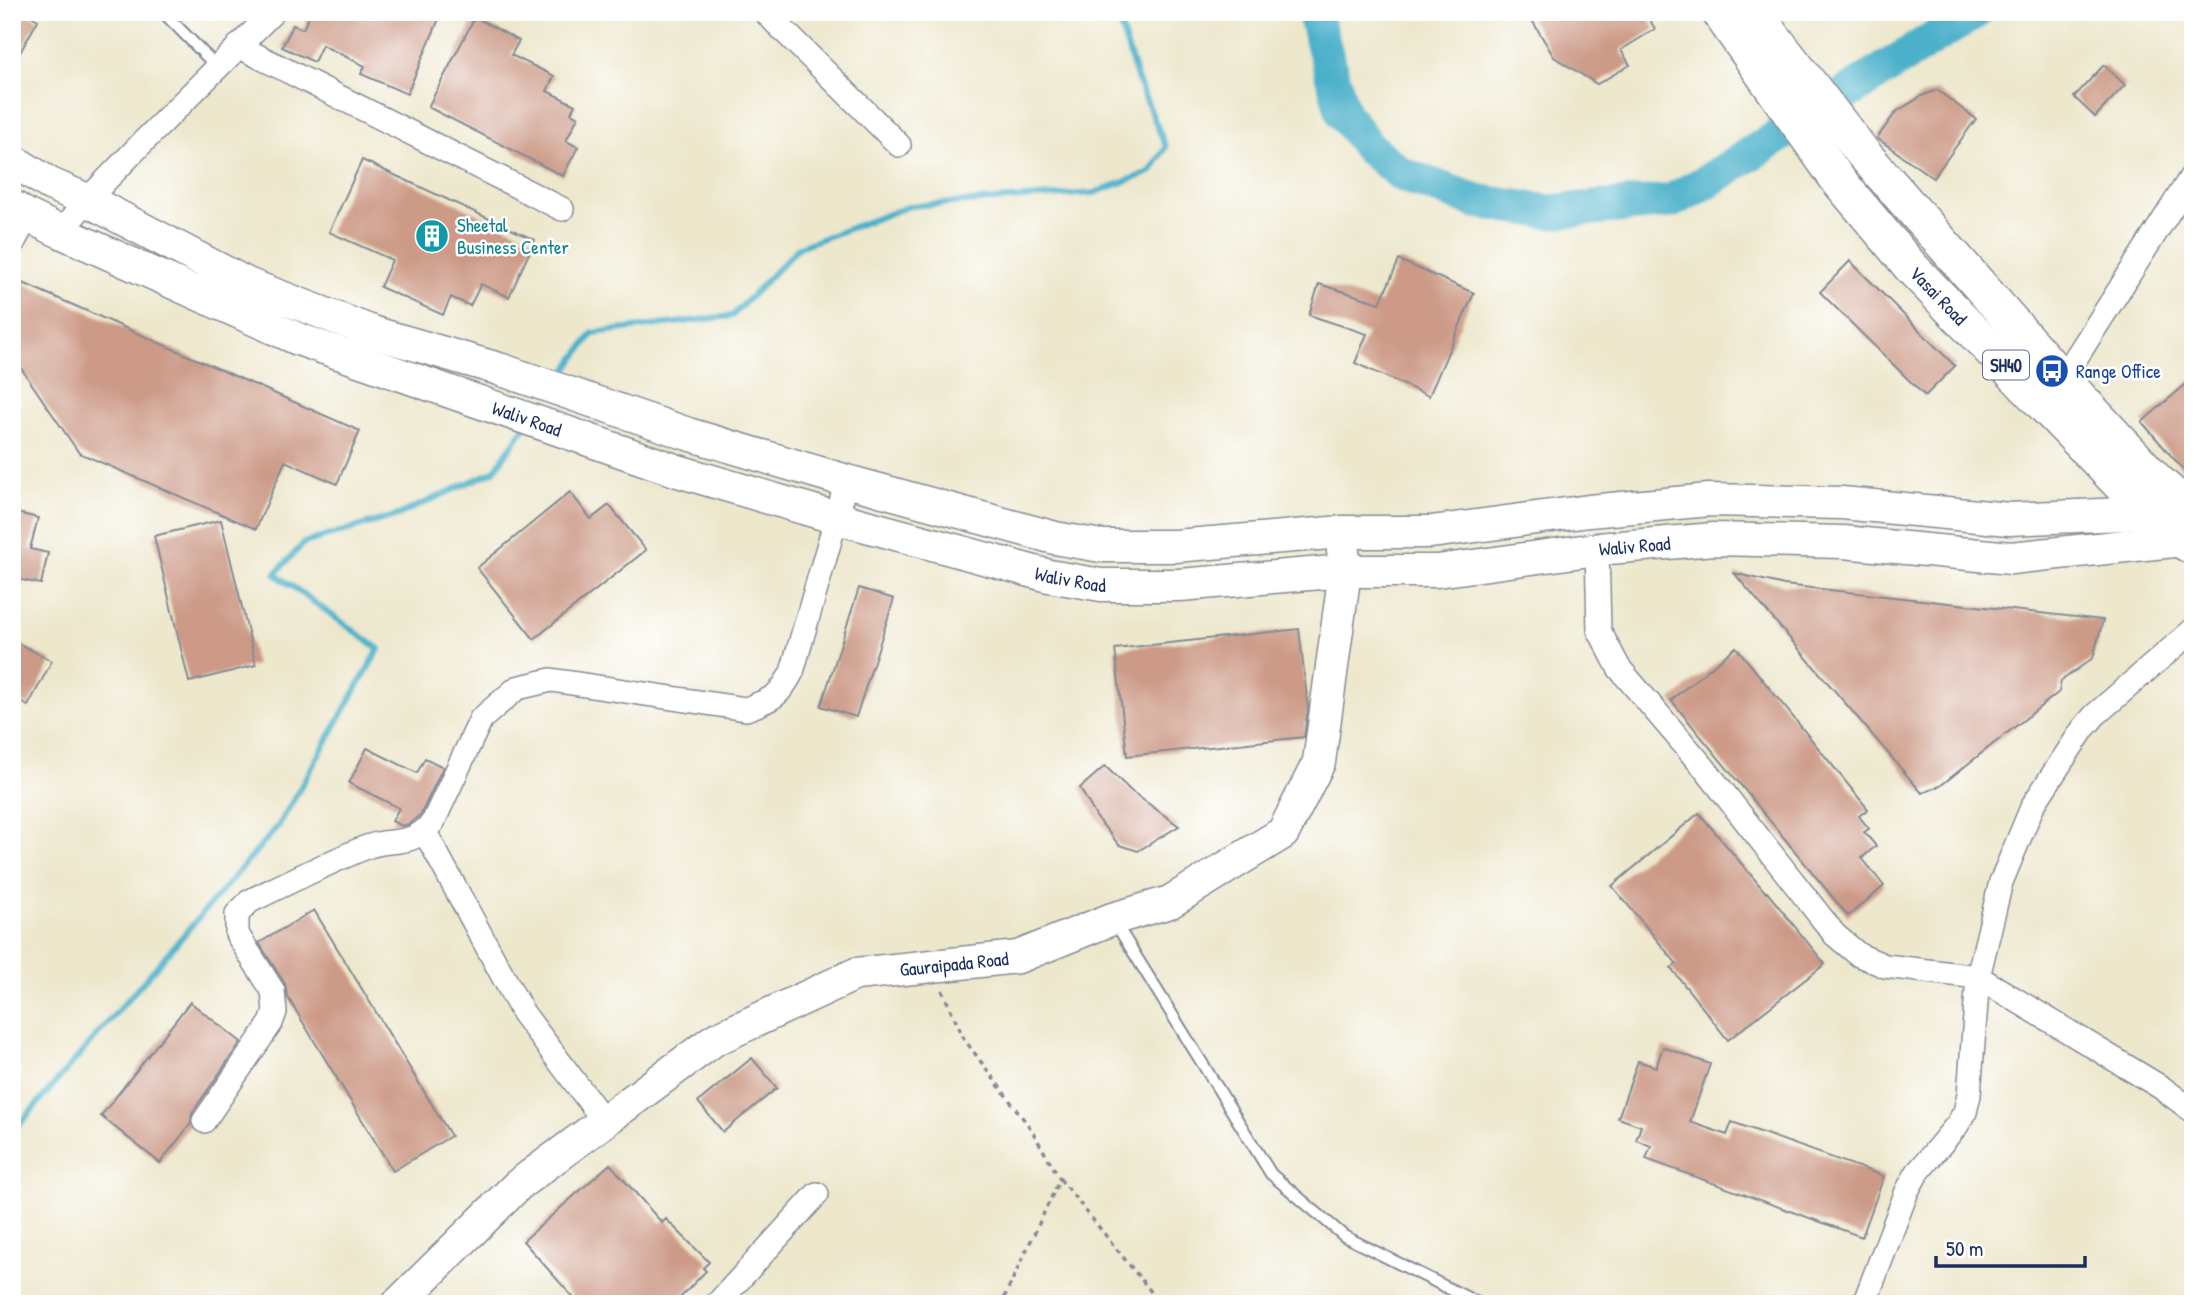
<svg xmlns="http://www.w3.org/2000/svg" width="2205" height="1316" viewBox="0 0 2205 1316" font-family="'Patrick Hand',sans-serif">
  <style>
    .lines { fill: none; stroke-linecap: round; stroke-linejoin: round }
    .stream { stroke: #4bb1ca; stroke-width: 6 }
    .river { stroke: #4bb1ca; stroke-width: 35 }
    .building { fill: #cc9a86 }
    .lane-casing { stroke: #848b95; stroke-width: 14 }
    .street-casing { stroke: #848b95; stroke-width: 26 }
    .secondary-casing { stroke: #848b95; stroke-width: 35 }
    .primary-casing { stroke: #848b95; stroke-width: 38 }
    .path { stroke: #848b95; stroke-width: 3.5; stroke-dasharray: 5 5; stroke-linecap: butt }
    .lane { stroke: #fff; stroke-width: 10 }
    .street { stroke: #fff; stroke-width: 23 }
    .secondary { stroke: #fff; stroke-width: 32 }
    .primary { stroke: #fff; stroke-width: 35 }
    .labels { text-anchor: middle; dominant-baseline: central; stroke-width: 5; stroke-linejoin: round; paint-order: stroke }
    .shield { fill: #fff; stroke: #5f6d8e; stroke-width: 2 }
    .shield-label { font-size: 18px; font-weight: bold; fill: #1b2f5e }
    .culture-label { font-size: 19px; fill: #0d838f; stroke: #fff; text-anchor: start }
    .street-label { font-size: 19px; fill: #1b2f5e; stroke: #fff }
    .transit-label { font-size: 19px; fill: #164399; stroke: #fff; text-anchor: start }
  </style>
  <rect width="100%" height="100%" fill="#fff"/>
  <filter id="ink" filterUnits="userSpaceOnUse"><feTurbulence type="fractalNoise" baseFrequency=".0143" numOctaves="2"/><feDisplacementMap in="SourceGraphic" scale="14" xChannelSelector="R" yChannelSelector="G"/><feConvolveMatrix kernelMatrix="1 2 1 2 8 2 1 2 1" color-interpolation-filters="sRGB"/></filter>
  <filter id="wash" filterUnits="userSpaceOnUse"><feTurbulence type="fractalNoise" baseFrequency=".00686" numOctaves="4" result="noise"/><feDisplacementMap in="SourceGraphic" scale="28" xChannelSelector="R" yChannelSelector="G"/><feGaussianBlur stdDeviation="1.57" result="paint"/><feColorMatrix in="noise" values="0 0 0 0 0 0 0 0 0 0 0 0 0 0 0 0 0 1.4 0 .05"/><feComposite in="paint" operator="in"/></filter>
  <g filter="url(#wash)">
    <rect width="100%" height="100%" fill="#ede7cc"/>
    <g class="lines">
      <path class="stream" d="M560 379 593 333 732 316 799 247 910 206 1094 193 1150 172 1166 147 1138 81 1116 12
        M12 1133 279 825 379 649 275 574 304 543 398 515 494 471 525 427"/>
      <path class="river" d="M1314 12 1343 113 1369 148 1401 174 1476 201 1550 212 1671 201 1706 182 1975 12"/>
    </g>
    <g id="blocks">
      <path class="building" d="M12 12H25L38 20 12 67Z
        M311 12H442L407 94 361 74 365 66 322 45 314 62 282 47 293 25 303 29Z
        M1527 12H1645L1655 29 1621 50 1630 65 1597 84 1554 57Z
        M475 17 519 41 511 55 554 76 547 91 575 105 571 113 578 117 566 141 578 147 563 176 428 107Z
        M2104 65 2125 85 2095 117 2074 97Z
        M1937 90 1976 119 1933 178 1877 138 1896 112 1922 96Z
        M362 160 535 240 509 297 481 284 470 306 451 297 443 315 380 287 392 260 329 232Z
        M1399 260 1474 293 1429 396 1355 363 1367 334 1309 315 1319 284 1380 303Z
        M1850 261 1955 366 1925 396 1820 292Z
        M23 283 360 431 337 484 285 461 256 529 79 453 12 355V308Z
        M2193 378V481L2142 422Z
        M570 492 591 519 609 505 646 550 534 639 477 568Z
        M12 512 38 518 30 549 48 553 41 584 12 578Z
        M221 520 256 665 189 682 154 536Z
        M1734 573 1784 585 2103 620 2093 658 2061 681 2059 692 1940 786 1922 793Z
        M859 588 894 599 856 717 821 706Z
        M1299 629 1308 707 1304 737 1127 756 1115 649Z
        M12 640 52 661 28 706 12 697Z
        M1736 647 1868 809 1859 816 1869 829 1864 832 1876 846 1862 858 1884 886 1848 916 1671 700Z
        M367 748 417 773 425 758 443 767 421 814 409 824 402 826 392 821 399 808 349 783Z
        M1105 766 1131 791 1179 826 1138 851 1119 845 1097 818 1080 788Z
        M1699 813 1766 893 1767 892 1825 964 1728 1040 1671 968 1677 964 1612 886Z
        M314 910 451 1136 393 1171 287 996 285 984 259 943Z
        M190 1002 241 1042 192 1113 191 1123 160 1163 101 1116Z
        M1663 1047 1710 1064 1690 1122 1727 1135 1732 1122 1884 1176 1862 1237 1646 1159 1651 1146 1636 1140 1641 1126 1618 1118 1638 1061 1656 1067Z
        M752 1058 777 1088 723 1132 698 1102Z
        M610 1164 662 1223 666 1219 709 1262 703 1268 706 1271 674 1304H579L523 1241Z"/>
    </g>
  </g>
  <g filter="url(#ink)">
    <use href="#blocks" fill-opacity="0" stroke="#848b95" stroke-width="2"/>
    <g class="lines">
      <g class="lane-casing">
        <path id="lane" d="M163 12 218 68
          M1114 921 1271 1174 1344 1236 1480 1304"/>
      </g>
      <g class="street-casing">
        <path id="street" d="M765 12 899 145
          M238 46 562 209
          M61 232 87 200 144 141 273 12
          M12 245 28 216
          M2056 389 2193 174
          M1597 549 1599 630 1619 668 1705 769 1835 935 1859 955 1885 966 1978 977 2162 1088 2193 1111
          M425 832 523 1013 604 1121
          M204 1121 271 1023 275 1012 273 991 237 934V914L250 901C287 883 325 864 364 848 392 836 409 850 433 822L481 719 517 688 551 680 746 709C773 699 779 697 792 672L847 481
          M717 1304 817 1194
          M1864 1304 1907 1191 1917 1173 1957 1125 1965 1112 1969 1095 1978 977 2001 882 2033 805 2083 729 2095 715 2193 630"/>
      </g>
      <g class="secondary-casing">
        <g id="secondary">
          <path d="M12 160 50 184 87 200 247 284 375 333 499 369 688 434 847 481 1055 538 1101 546H1175L1342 532H1431L1589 511 1709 500 1842 503 2009 519 2148 513 2165 509"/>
          <path id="s1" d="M12 206 28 216 61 232 298 339 678 471 837 518 1049 576 1101 585H1180L1345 571H1437L1597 549 1714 539 1843 542 2011 558 2193 539"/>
          <path id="s2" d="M398 1304 518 1185 714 1040 856 974 1018 957 1112 919 1170 902 1283 833 1319 762 1345 571 1343 551"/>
        </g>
      </g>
      <g class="primary-casing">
        <g id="primary">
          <path id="s3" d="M1719 12 1838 180 1911 267 2148 513 2182 541 2193 547"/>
          <path d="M1754 12 1862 152 2062 379 2156 480 2193 513"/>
        </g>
      </g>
      <path class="path" d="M942 990 964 1039 1031 1129 1060 1179 1001 1304
        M1060 1179 1161 1304"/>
      <use href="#lane" class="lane"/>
      <use href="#street" class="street"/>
      <use href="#secondary" class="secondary"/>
      <use href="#primary" class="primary"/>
    </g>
  </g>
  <defs>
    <g id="building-disc" transform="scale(1.75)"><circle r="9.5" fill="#0f9aa8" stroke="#fff"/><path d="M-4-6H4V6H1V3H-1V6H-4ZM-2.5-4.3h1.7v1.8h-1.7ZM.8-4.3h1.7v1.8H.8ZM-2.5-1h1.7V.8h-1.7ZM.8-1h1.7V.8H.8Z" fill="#fff"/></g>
    <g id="bus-disc" transform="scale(1.75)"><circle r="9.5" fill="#1a4fb4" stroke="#fff"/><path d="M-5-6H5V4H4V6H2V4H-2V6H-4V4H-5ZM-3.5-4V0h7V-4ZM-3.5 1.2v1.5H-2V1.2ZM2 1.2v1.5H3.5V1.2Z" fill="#fff"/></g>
  </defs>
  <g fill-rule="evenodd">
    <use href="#building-disc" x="432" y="236"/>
    <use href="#bus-disc" x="2052" y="371"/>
  </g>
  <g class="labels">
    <rect class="shield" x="1983" y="350.5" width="46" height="29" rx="5"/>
    <g class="shield-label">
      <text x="2006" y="365">SH40</text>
    </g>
    <g class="culture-label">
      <text x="457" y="225">Sheetal<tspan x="457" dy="22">Business Center</tspan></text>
    </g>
    <g class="street-label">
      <text stroke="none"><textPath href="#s3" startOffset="359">Vasai Road</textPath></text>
      <text stroke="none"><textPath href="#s1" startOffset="558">Waliv Road</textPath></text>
      <text stroke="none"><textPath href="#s1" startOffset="1692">Waliv Road</textPath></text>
      <text stroke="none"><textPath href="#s1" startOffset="1125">Waliv Road</textPath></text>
      <text stroke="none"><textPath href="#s2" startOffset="668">Gauraipada Road</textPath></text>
    </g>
    <g class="transit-label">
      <text x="2076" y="371">Range Office</text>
    </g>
  </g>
  <rect width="2205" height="1316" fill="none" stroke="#fff" stroke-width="42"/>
  <path d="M1936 1256v10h149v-10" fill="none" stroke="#1b2f5e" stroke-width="3.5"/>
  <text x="1946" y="1256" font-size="21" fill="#1b2f5e" stroke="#ffffff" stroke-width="5" paint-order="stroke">50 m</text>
</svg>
